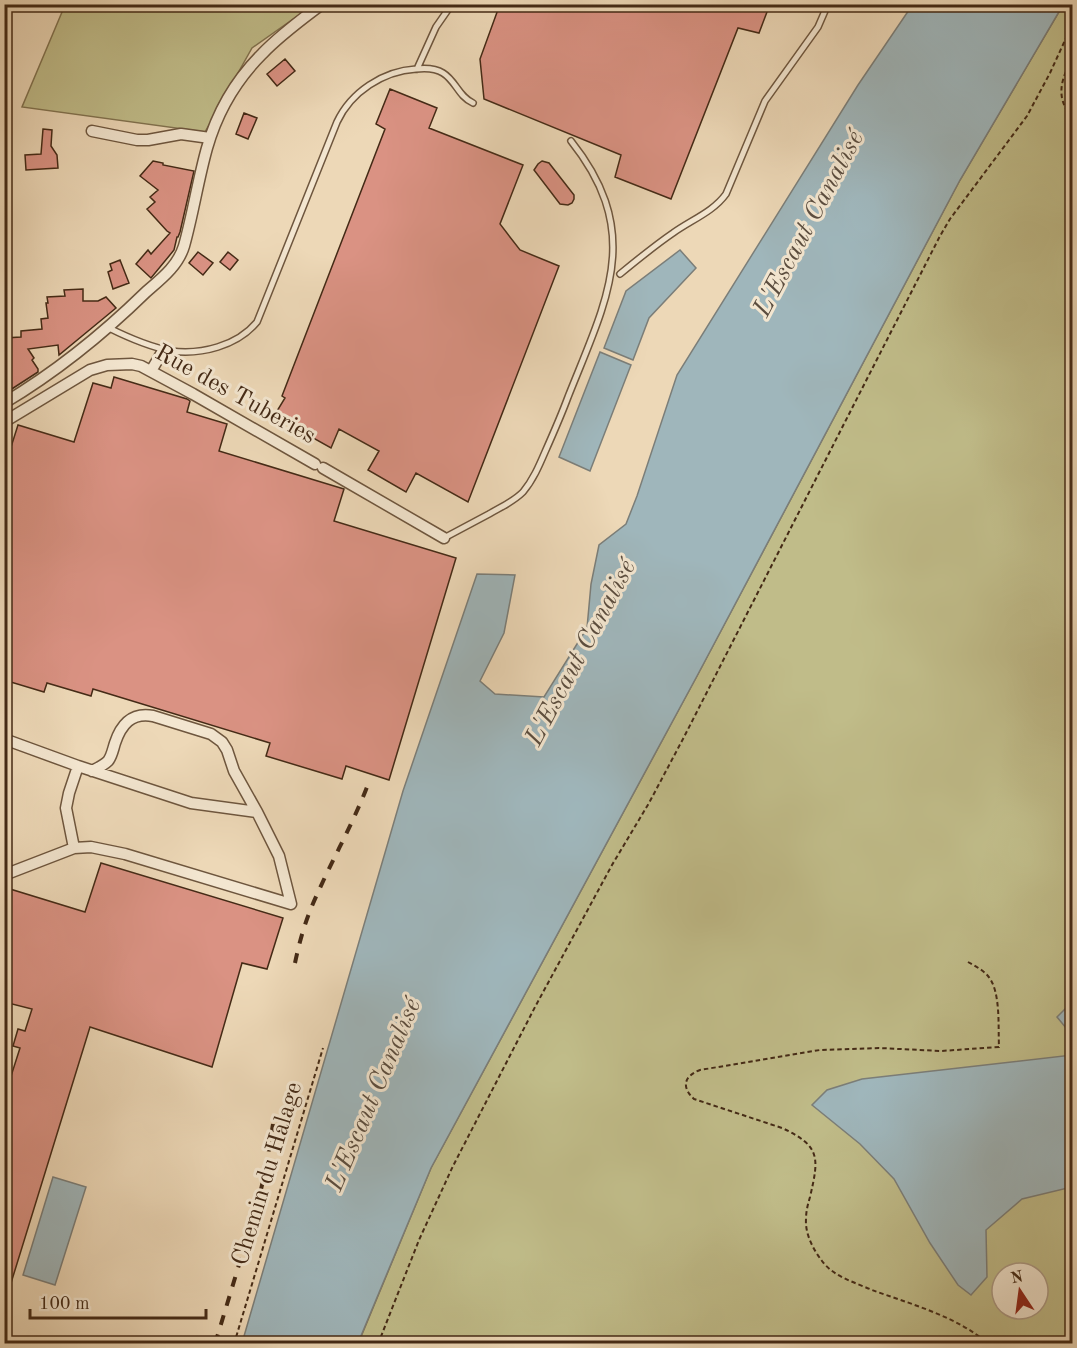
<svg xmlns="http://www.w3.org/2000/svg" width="1077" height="1348" viewBox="0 0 1077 1348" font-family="'Old Standard TT',serif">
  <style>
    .green { fill: #c0bc89; stroke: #827350; stroke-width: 1.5; fill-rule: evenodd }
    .water { fill: #9fb6bb; stroke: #7b7e79; stroke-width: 1.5 }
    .building { fill: #da9283; stroke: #442a16; stroke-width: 1.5 }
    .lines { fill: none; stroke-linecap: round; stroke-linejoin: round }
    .service-casing { stroke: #6e563e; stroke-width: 8 }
    .minor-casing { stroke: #6e563e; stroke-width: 13 }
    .path { stroke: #442a16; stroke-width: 2; stroke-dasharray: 4.5 3; stroke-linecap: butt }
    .service { stroke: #f3e6d0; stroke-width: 5 }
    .minor { stroke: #f3e6d0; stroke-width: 10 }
    .rail { stroke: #442a16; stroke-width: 4; stroke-dasharray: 10 10; stroke-linecap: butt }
    .labels { text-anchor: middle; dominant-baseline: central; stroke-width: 6; stroke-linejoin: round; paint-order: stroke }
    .street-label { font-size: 24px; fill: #442a16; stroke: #f3e6d0 }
    .water-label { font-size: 26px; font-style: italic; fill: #5b4d3f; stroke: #f3e6d0 }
  </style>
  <rect width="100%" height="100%" fill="#edd8b7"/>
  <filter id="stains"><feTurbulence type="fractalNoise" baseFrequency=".00333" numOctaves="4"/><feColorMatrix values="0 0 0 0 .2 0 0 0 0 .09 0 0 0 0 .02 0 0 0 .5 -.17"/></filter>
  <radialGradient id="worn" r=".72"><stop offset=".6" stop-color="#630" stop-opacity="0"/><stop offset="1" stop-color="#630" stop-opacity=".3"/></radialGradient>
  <path class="green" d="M65 5H313L252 48 205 132 22 107Z
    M1063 5H1072V1343L358 1344 431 1168 697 676 960 180ZM1002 1273H1038V1309H1002Z"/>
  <path class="water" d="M913 4 1063 5 960 180 697 676 431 1168 358 1343H242L403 791 477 574 515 575 504 633 480 681 495 694 544 697 587 628 591 584 599 545 626 524 637 496 677 375 858 85Z
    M680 250 696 268 649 318 633 360 604 348 626 291Z
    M600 352 631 365 590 471 559 457Z
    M1072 1002V1034H1071L1057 1017Z
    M1072 1055V1187L1022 1199 986 1230 987 1277 971 1295 958 1285 930 1243 894 1179 860 1144 812 1105 827 1090 862 1079Z
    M53 1177 86 1187 55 1285 23 1275Z"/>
  <path class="building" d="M500 4H770L759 33 738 28 671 199 615 177 621 155 484 99 480 59Z
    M285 59 295 71 277 86 267 74Z
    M390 89 437 108 429 128 523 165 500 224 520 250 559 266 468 502 416 473 406 492 368 470 379 451 339 429 331 448 274 416 285 398 282 396 385 129 376 124Z
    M244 113 257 118 248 139 236 134Z
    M43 129 52 130 51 146 57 155 58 168 26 170 25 155 41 154Z
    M153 161 163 163V165L194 171 180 232 178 237H177L174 250 151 278 136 264 148 250 151 254 170 233 167 231 147 209 155 202 150 197 158 190 140 176Z
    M542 161 549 163 574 195V199L572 203 568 205 560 204 534 170 538 164Z
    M198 252 213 263 203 275 189 263Z
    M228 252 238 260 230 270 220 262Z
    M120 260 129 283 113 289 108 272 112 270 110 264Z
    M83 289V301H98L106 297 116 308 59 355 58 345 28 349 34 358 32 360 38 369V372L4 394V338L21 337V331L42 329 41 319 48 318 46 303H48L47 297 65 296 64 290Z
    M114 377 187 399 190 401 187 412 227 424 219 451 344 489 334 521 456 558 389 780 346 766 342 779 266 756 270 743 93 689 91 696 47 683 44 692 4 680V469L18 425 74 442 93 383 111 388Z
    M101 863 283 918 267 969 242 963 212 1067 90 1027 7 1296H4V1098L20 1048 13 1046 18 1029 25 1031 32 1009 4 1002V906L10 889 85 912Z"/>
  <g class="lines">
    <g class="service-casing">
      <path id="service" d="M417 69 436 27 452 4
        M620 274C637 260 654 246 673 233 691 220 713 212 726 194L765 101 818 27 828 4
        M109 328C127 337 151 347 171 351 201 355 237 346 257 322L337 122C351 92 383 71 416 69 425 68 435 68 443 73 456 81 458 96 473 103
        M444 538C459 530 474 522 489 514 501 507 513 502 523 492 533 480 539 466 545 452 553 434 561 416 568 397 606 301 645 234 571 141"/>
    </g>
    <g class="minor-casing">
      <path id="minor" d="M92 131 137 140H148L181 134 210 138
        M4 134H5
        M151 371 164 349
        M4 403C56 372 103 334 146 292 161 279 178 266 184 246 193 214 198 180 207 148 217 113 236 80 262 54 280 35 301 20 322 4
        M4 422 90 370 107 365 132 364 141 366 193 394 315 464
        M323 468 444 538
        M4 739 78 766 191 803 257 812 279 856 291 904 125 854 91 847 74 848 4 875
        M92 771C98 768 104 765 108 761 112 756 113 749 115 743 121 725 131 712 153 716L211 734 222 742 227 750 234 771 257 812
        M74 848 66 808 69 793 78 766"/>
    </g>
    <path class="path" d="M1072 58C1061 81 1055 96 1072 118
      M968 962C975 966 983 970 988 976 1001 991 998 1027 999 1047L941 1051 879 1048 820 1050 700 1070C684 1076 681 1087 694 1099L782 1128C821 1146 819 1158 810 1197 808 1204 806 1211 806 1219 805 1234 813 1249 822 1261 834 1277 854 1282 872 1290 908 1303 961 1318 988 1344
      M234 1344 323 1048
      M378 1344 419 1240 453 1166 535 1007 612 865 649 803 684 737 940 236 950 219 1027 116 1050 73 1072 25"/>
    <use href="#service" class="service"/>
    <use href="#minor" class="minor"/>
    <path class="rail" d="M295 963C299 944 304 925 312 906 330 863 354 823 370 779
      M215 1344 258 1202 266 1168 273 1124"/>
  </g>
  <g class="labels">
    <g class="street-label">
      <text transform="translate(235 395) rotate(29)">Rue des Tuberies</text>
      <text transform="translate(268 1174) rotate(-73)">Chemin du Halage</text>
    </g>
    <g class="water-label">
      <text transform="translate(809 224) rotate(-62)">L'Escaut Canalisé</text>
      <text transform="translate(581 653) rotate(-62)">L'Escaut Canalisé</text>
      <text transform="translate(374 1095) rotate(-67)">L'Escaut Canalisé</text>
    </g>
  </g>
  <rect width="1077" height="1348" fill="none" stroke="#edd8b7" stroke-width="24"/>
  <rect x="6" y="6" width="1065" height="1336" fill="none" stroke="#442a16" stroke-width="3"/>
  <rect x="12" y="12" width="1053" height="1324" fill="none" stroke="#442a16" stroke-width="1.5"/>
  <g transform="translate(1020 1291) rotate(347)"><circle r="28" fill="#f3e6d0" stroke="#ad9b86" stroke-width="1.5"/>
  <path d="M0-4.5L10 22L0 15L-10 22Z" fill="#8f2418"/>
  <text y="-9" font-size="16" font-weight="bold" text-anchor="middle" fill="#442a16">N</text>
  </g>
  <path d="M30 1309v9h176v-9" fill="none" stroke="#442a16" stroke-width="3"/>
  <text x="39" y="1309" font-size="18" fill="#442a16" stroke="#f3e6d0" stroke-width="4.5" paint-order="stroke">100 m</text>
  <rect width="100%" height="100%" filter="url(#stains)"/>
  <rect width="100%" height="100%" fill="url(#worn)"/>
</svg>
